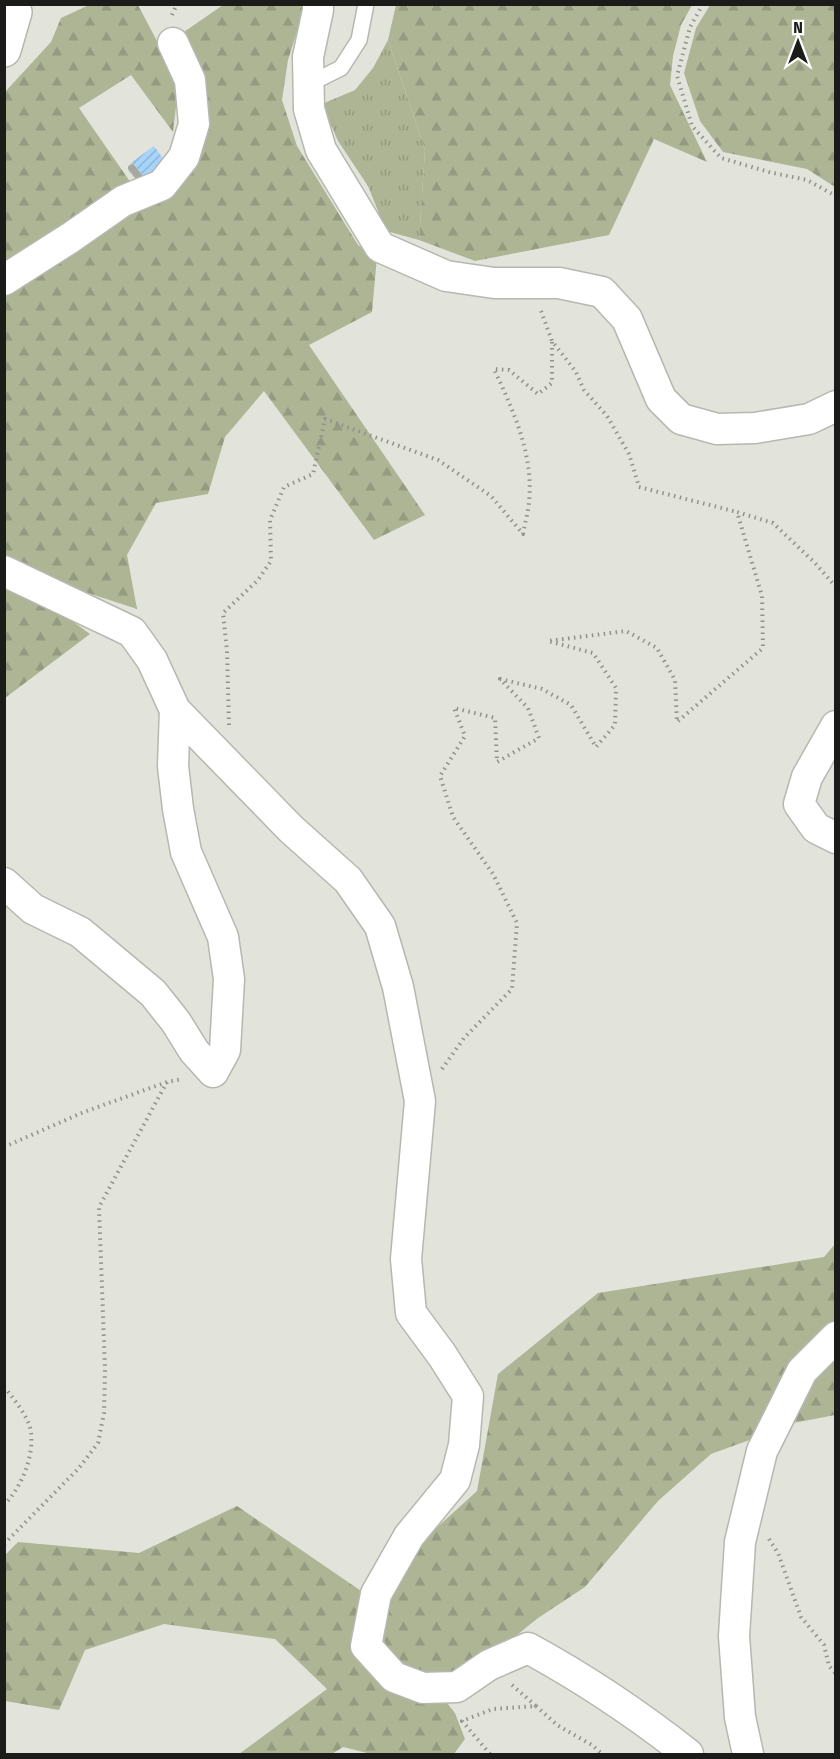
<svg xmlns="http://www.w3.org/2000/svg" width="840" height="1759" viewBox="0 0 840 1759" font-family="'Fira Sans Condensed',sans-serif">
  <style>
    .grass { fill: url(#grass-tufts) }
    .forest { fill: url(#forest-firs) }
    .building { fill: url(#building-hatch); filter: url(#shadow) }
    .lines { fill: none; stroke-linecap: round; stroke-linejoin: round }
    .service-casing { stroke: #b6b8b0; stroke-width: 18 }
    .minor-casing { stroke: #b6b8b0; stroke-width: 33 }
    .secondary-casing { stroke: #b6b8b0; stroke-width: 36 }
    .path { stroke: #90928b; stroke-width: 4; stroke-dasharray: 1.5 4.5; stroke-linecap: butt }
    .service { stroke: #fff; stroke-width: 15 }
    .minor { stroke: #fff; stroke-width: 30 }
    .secondary { stroke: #fff; stroke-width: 33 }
  </style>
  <defs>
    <pattern id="grass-tufts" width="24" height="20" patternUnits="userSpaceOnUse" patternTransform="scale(1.5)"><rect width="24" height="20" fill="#adb595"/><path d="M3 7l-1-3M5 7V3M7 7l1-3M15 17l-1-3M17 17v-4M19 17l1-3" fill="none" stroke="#949b80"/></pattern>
    <pattern id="forest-firs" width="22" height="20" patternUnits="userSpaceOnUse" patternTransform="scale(1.5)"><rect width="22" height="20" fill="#adb595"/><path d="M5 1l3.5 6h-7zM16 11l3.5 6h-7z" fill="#949b80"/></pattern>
    <pattern id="building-hatch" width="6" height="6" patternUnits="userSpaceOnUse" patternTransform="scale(1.5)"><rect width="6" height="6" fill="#a7d4fa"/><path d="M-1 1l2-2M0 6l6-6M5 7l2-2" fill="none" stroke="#8fb5d6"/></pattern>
    <filter id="shadow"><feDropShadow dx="-5.5" dy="5.5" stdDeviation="0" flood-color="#0004"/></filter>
  </defs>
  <rect width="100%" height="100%" fill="#e2e4db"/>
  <path class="grass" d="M388 40 425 150 419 240 386 231 368 186 338 141 322 104 355 90 373 68Z"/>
  <path class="forest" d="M89 5H138L158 43 178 90 173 132 131 75 79 108 131 183 5 272V92L51 42 61 18Z
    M223 5H302V16L288 60 282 100 297 146 358 245 377 257 372 312 309 345 425 515 374 540 264 391 225 437 208 494 156 503 127 555 137 609 33 575 5 562V290L196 158 181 34Z
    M396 5H692L681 25 673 56 670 85 707 162 654 139 609 235 475 261 419 240 425 150 388 40Z
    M710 5H835V187L807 169 723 152 700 121 684 73 696 28Z
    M5 577 34 593 90 634 5 698Z
    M835 1244V1328L755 1438 711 1454 658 1501 585 1587 538 1618 507 1643 438 1679 407 1671 388 1652 378 1623 410 1552 477 1491 498 1374 598 1293 824 1257Z
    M835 1354V1415L788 1424 814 1376Z
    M237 1506 367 1595 356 1634 442 1697 455 1713 465 1739 454 1754H371L343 1747 332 1754H239L327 1689 275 1639 164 1624 85 1650 59 1710 5 1701 4 1556 18 1542 139 1553Z"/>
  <path class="building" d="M154 146 169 167 148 182 132 162Z"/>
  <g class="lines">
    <g class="service-casing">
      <path id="service" d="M309 84 341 68 359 40 366 4"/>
    </g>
    <g class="minor-casing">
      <path id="minor" d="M318 4V10L308 57 309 109 321 150 380 247 446 276 494 283H559L602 292 627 319 661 399 681 419 717 429 755 428 809 419 836 406
        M4 280 70 238 123 201 162 185 184 157 194 124 190 80 173 43
        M4 571 132 632 152 660 175 710 291 829 348 880 380 926 398 987 420 1101 406 1259 411 1313 442 1355 468 1396 464 1445 455 1480 409 1536 376 1594 366 1646 394 1677 423 1688 457 1687 489 1665 528 1648C585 1679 637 1714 688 1754
        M836 726 807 777 799 804 816 828 836 838
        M4 883 33 909 80 932 153 993 176 1022 194 1051 213 1072 225 1050 229 979 223 937 186 852 178 809 173 766 175 710
        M748 1754 740 1717 734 1636 740 1542 762 1451 802 1371 836 1337"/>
    </g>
    <g class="secondary-casing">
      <path id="secondary" d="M4 50 15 12 12 4"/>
    </g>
    <path class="path" d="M703 4 690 27 677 76 692 126 721 158 769 172 807 180 836 196
      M172 15 177 4
      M541 311 552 341 576 372 584 390 607 416 629 454 639 487 737 512
      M229 725 227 651 223 613 258 580 271 561 270 520 284 487 313 474 325 419 438 460 491 496 523 534C525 523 528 513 529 502 534 455 513 410 494 369L509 370 538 394 552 383V341
      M442 1069 464 1038 512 989 517 923 493 874 453 817 440 776 465 736 454 708 495 718 497 762 539 738 528 708 500 679 542 689 571 705 596 747 615 725 616 688 593 653 548 641 626 631 657 648 675 680 677 722 763 648 762 596 737 512 773 523 815 563 836 587
      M4 1147 84 1112 167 1082 183 1079
      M4 1387C12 1396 27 1416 30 1427 36 1453 22 1487 4 1505
      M769 1539 778 1553 801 1617 824 1645 829 1666 836 1674
      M4 1544 79 1468 98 1443 104 1413 105 1369 99 1207 167 1082
      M536 1706 557 1725 592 1745 602 1754
      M490 1754 462 1721 493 1709 536 1706 512 1685"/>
    <use href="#service" class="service"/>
    <use href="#minor" class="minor"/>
    <use href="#secondary" class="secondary"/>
  </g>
  <rect width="840" height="1759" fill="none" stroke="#1b1c19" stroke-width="12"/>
  <g transform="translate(798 42)" stroke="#ffffff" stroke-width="4.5" paint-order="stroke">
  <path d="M0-4.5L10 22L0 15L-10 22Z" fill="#1b1c19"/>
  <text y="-9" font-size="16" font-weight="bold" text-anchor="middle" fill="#1b1c19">N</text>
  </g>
</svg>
